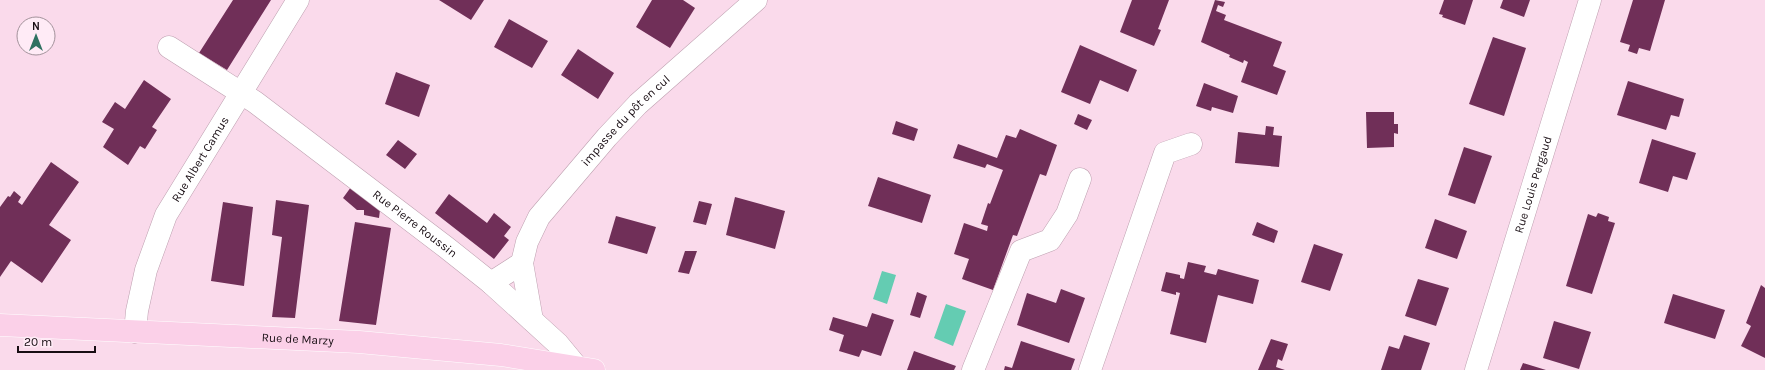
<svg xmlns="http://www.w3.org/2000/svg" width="1765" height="370" viewBox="0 0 1765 370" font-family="Karla,sans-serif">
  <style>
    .water { fill: #64ccb2 }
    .building { fill: #702f58 }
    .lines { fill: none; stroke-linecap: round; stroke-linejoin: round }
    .minor-casing { stroke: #bea0b0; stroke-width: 23 }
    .major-casing { stroke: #fff; stroke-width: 23 }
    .minor { stroke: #fff; stroke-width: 22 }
    .major { stroke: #fbd0e8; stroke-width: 22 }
    .labels { text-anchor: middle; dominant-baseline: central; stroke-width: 4; stroke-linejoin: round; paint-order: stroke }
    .street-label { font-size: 12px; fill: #180d13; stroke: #ffebf6 }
  </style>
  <rect width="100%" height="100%" fill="#fadaeb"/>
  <path class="water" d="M882 271 896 275 887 304 873 299Z
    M946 304 966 311 953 346 934 338Z"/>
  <path class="building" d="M233 0H271L227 70 199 53Z
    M439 0H484L471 20Z
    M652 0H683L695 8 670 48 636 27Z
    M1132 0H1169L1158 29 1161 30 1154 46 1120 32Z
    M1215 0 1225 2 1223 7 1218 5 1216 11 1226 15 1224 20 1282 42 1273 66 1286 71 1277 95 1241 82 1248 62 1244 60 1243 63 1229 57 1230 55 1201 42Z
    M1444 0H1473L1465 25 1442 17 1443 15 1439 14Z
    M1503 0H1530L1524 17 1500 8Z
    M1633 0H1665L1650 51 1639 48 1637 54 1628 51 1630 45 1620 42Z
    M509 19 548 41 532 68 494 47Z
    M1493 37 1526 48 1504 116 1469 104Z
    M1080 45 1137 70 1128 92 1100 80 1090 104 1061 92Z
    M578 49 614 73 598 99 561 75Z
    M396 72 430 85 419 117 385 104Z
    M144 80 171 99 152 127 157 130 145 149 140 146 128 165 103 147 114 129 102 122 115 102 125 109Z
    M1628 81 1684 99 1679 117 1671 115 1666 130 1617 115Z
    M1204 83 1238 96 1233 113 1212 107 1211 111 1196 106Z
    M1366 112H1394V124H1398V134L1394 133V147L1367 148Z
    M1078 114 1092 120 1087 130 1074 124Z
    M896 121 918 129 914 141 892 134Z
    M1266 126 1274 127 1273 135 1282 136 1279 167 1235 163 1238 132 1265 135Z
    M1020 129 1057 145 1046 176 1040 174 1017 236 1013 235 993 290 962 279 969 259 954 254 964 223 987 231 988 226 981 224 988 203 990 204 1003 170 987 164 985 168 953 158 958 144 997 158 1006 135 1016 138Z
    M1652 139 1696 153 1687 180 1673 176 1668 192 1639 183Z
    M398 140 417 154 405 169 386 155Z
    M1464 147 1492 156 1475 204 1448 195Z
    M51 162 79 182 49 225 71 240 42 283 11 261 0 277V207L8 196 10 197 14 191 21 197 18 202 22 205Z
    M878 177 931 195 922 223 868 206Z
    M351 187 380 210 379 218 364 215V210H357L343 198Z
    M449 194 487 223 494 213 511 227 504 236 509 240 494 259 435 213Z
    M735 197 785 211 775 249 726 235Z
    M276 200 309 205 295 318 272 317 282 237 272 235Z
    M699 201 712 204 706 225 693 222Z
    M223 202 253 207 244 286 211 281Z
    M1598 213 1609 217 1608 221 1615 223 1592 294 1566 286 1588 214 1596 217Z
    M616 216 656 227 647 254 608 243Z
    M1435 219 1467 231 1457 259 1425 248Z
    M355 222 391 228 376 325 339 321Z
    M1257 222 1278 231 1274 243 1252 235Z
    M1314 244 1343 254 1330 291 1301 282Z
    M685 251H697L689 274 678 272Z
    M1188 262 1206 266 1204 272 1216 275 1218 269 1259 280 1253 304 1218 295 1206 343 1170 334 1180 293 1176 292V295L1161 291 1166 272 1180 275V278L1184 279Z
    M1418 279 1449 288 1436 326 1405 316Z
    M1761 285 1765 288V358L1741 346 1751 326 1746 323Z
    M1061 289 1085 298 1069 343 1017 325 1027 293 1056 303Z
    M917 292 927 296 920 318 910 315Z
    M1673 294 1725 310 1715 339 1664 323Z
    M872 313 894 320 881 356 862 350 859 357 839 351 844 335 829 330 833 317 867 327Z
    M1554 321 1591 332 1579 369 1543 358Z
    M1404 335 1430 343 1421 370H1381L1389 346 1399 349Z
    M1271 339 1288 344 1282 361 1278 359 1276 367 1285 370H1258Z
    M1021 341 1075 359 1071 370H1004L1005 366 1012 368Z
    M914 351 956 366 954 370H907Z
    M1523 363 1546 370H1520Z"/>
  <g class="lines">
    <g class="minor-casing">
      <g id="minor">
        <path id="s1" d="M169 47 255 102 447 248 491 283 558 344 577 367"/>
        <path d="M491 283 522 263"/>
        <path id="s2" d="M532 320 522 263 527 242 539 217 607 137 638 104 756 0"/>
        <path id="s3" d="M135 332 137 311 146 270 166 215 298 0"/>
        <path d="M973 370 1021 251 1050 240 1067 214 1080 179"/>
        <path d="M1090 370 1165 153 1191 144"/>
        <path id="s4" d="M1476 370 1590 0"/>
      </g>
    </g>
    <g class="major-casing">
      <g id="major">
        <path id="s5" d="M0 325 359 342 501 355 594 370"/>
      </g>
    </g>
    <use href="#minor" class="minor"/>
    <use href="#major" class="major"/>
  </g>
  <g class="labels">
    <g class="street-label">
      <text stroke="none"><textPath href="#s2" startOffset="237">impasse du pôt en cul</textPath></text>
      <text stroke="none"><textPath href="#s3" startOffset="187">Rue Albert Camus</textPath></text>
      <text stroke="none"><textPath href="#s4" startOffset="194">Rue Louis Pergaud</textPath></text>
      <text stroke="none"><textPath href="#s1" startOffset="303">Rue Pierre Roussin</textPath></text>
      <text stroke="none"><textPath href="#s5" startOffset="298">Rue de Marzy</textPath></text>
    </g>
  </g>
  <g transform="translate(36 36)"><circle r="19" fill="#ffebf6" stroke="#a3929b"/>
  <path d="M0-3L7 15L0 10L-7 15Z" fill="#2f7161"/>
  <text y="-6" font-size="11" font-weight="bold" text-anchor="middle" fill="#180d13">N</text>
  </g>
  <path d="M18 346v6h77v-6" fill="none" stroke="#180d13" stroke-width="2"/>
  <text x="24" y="346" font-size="12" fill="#180d13" stroke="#ffebf6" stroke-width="3" paint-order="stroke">20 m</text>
</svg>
